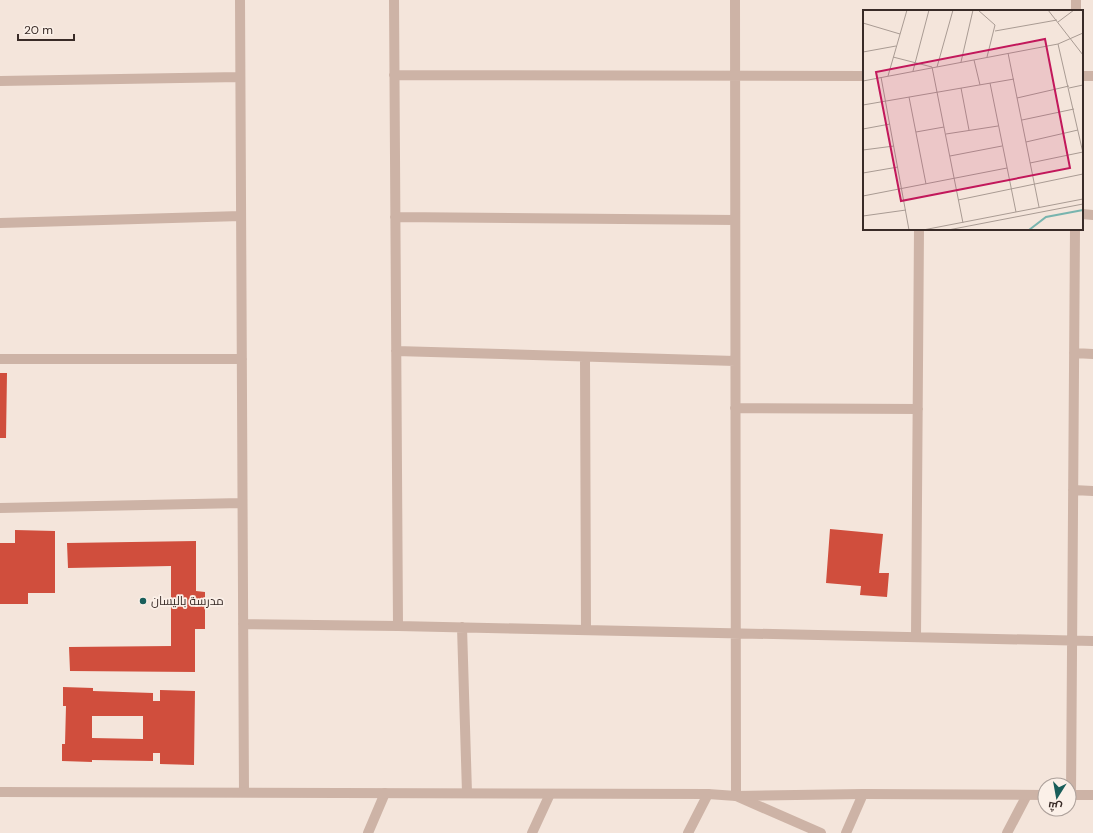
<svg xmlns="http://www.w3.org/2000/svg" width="1093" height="833" viewBox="0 0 1093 833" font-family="'DM Sans',Cairo,sans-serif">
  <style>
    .building { fill: #d04e3d; fill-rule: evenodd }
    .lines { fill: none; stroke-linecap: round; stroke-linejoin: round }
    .minor { stroke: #cdb3a6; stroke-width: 10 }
    .tertiary { stroke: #cdb3a6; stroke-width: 10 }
    .poi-dot { fill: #195e5a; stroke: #fbf0e8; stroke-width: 1.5 }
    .labels { text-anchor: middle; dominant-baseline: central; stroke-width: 3.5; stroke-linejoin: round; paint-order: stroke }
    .poi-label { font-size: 12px; fill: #392b27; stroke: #fbf0e8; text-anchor: start }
    .inset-river { fill: none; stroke: #78b4ae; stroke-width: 2 }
    .inset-road { fill: none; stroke: #a99b93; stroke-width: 1 }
    .view { fill: #c2185b; fill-opacity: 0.15; stroke: #c2185b; stroke-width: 2 }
    .inset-edge { fill: none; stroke: #392b27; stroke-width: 2 }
  </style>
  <rect width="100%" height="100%" fill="#f4e5db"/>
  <path class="building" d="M0 373H7L6 438H0Z
    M830 529 883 534 879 573H889L887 597 860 595 861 586 826 583Z
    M15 530 55 531V593H28V604H0V543H15Z
    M196 541V591L205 592V629H195V672L70 671 69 647 171 646V566L68 568 67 543Z
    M63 687 93 688V691L153 693V701H160V690L195 691 194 765 160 764V753H153V761L92 760V762L62 761V744H65L66 706H63ZM92 716H143V739L92 738Z"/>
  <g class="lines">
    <path class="minor" d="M240 0 244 792
      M394 0 398 626
      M735 0 736 796 821 833
      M1076 11V0
      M394 75 864 76
      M1082 76H1093
      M0 81 240 77
      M1082 214 1093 215
      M395 217 735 220
      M0 223 241 216
      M396 351 735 361
      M1074 353 1093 354
      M585 357 586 630
      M0 359H242
      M735 408 918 409
      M1073 490 1093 491
      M0 508 242 503
      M243 624 398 626 1093 641
      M462 627 467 793
      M916 637 919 229
      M1071 795 1075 229
      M368 833 385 793
      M532 833 550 794
      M688 833 708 794
      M846 833 863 794
      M1007 833 1027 795"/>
    <path class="tertiary" d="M0 792 708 794 736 796 863 794 1045 795
      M1069 795H1093"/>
  </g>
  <circle class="poi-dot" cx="143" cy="601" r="4"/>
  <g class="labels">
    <g class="poi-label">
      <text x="151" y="601">مدرسة بالیسان</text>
    </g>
  </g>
  <g transform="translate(863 10)">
    <rect width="220" height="220" fill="#f4e5db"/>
    <path class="inset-river" d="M166 220 183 207 220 200"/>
    <path class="inset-road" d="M115 0 132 15 124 47M185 0 220 45M195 12 211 0M0 13 37 24M132 21 194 10M195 34 220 143M0 42 33 36M145 43 176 197M30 47 69 57 100 213M111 50 117 75M98 52 110 0M74 57 90 0M50 61 66 0M25 66 44 0M18 67 46 220M0 71 195 34 220 23M127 73 153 202M98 78 106 120M206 78 220 75M46 87 63 174M154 88 206 76M0 95 151 69M159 110 211 99M0 119 27 114M53 122 81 117M83 124 135 116M163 132 215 120M0 140 31 136M87 146 139 136M167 153 220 142M0 163 35 157M0 186 144 158M95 190 220 164M0 206 43 200M60 220 220 189M85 220 220 194"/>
    <path class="view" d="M182 29 207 158 38 191 13 62Z"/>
    <rect width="220" height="220" class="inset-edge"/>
  </g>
  <g transform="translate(1057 797) rotate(191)"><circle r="19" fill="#fbf0e8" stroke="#ada19b"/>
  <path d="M0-3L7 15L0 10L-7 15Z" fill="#195e5a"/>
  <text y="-6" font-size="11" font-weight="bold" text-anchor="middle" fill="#392b27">ش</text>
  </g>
  <path d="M18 34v6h56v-6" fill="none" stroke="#392b27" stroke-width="2"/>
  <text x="24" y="34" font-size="12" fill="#392b27" stroke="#fbf0e8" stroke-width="3" paint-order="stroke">20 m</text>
</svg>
